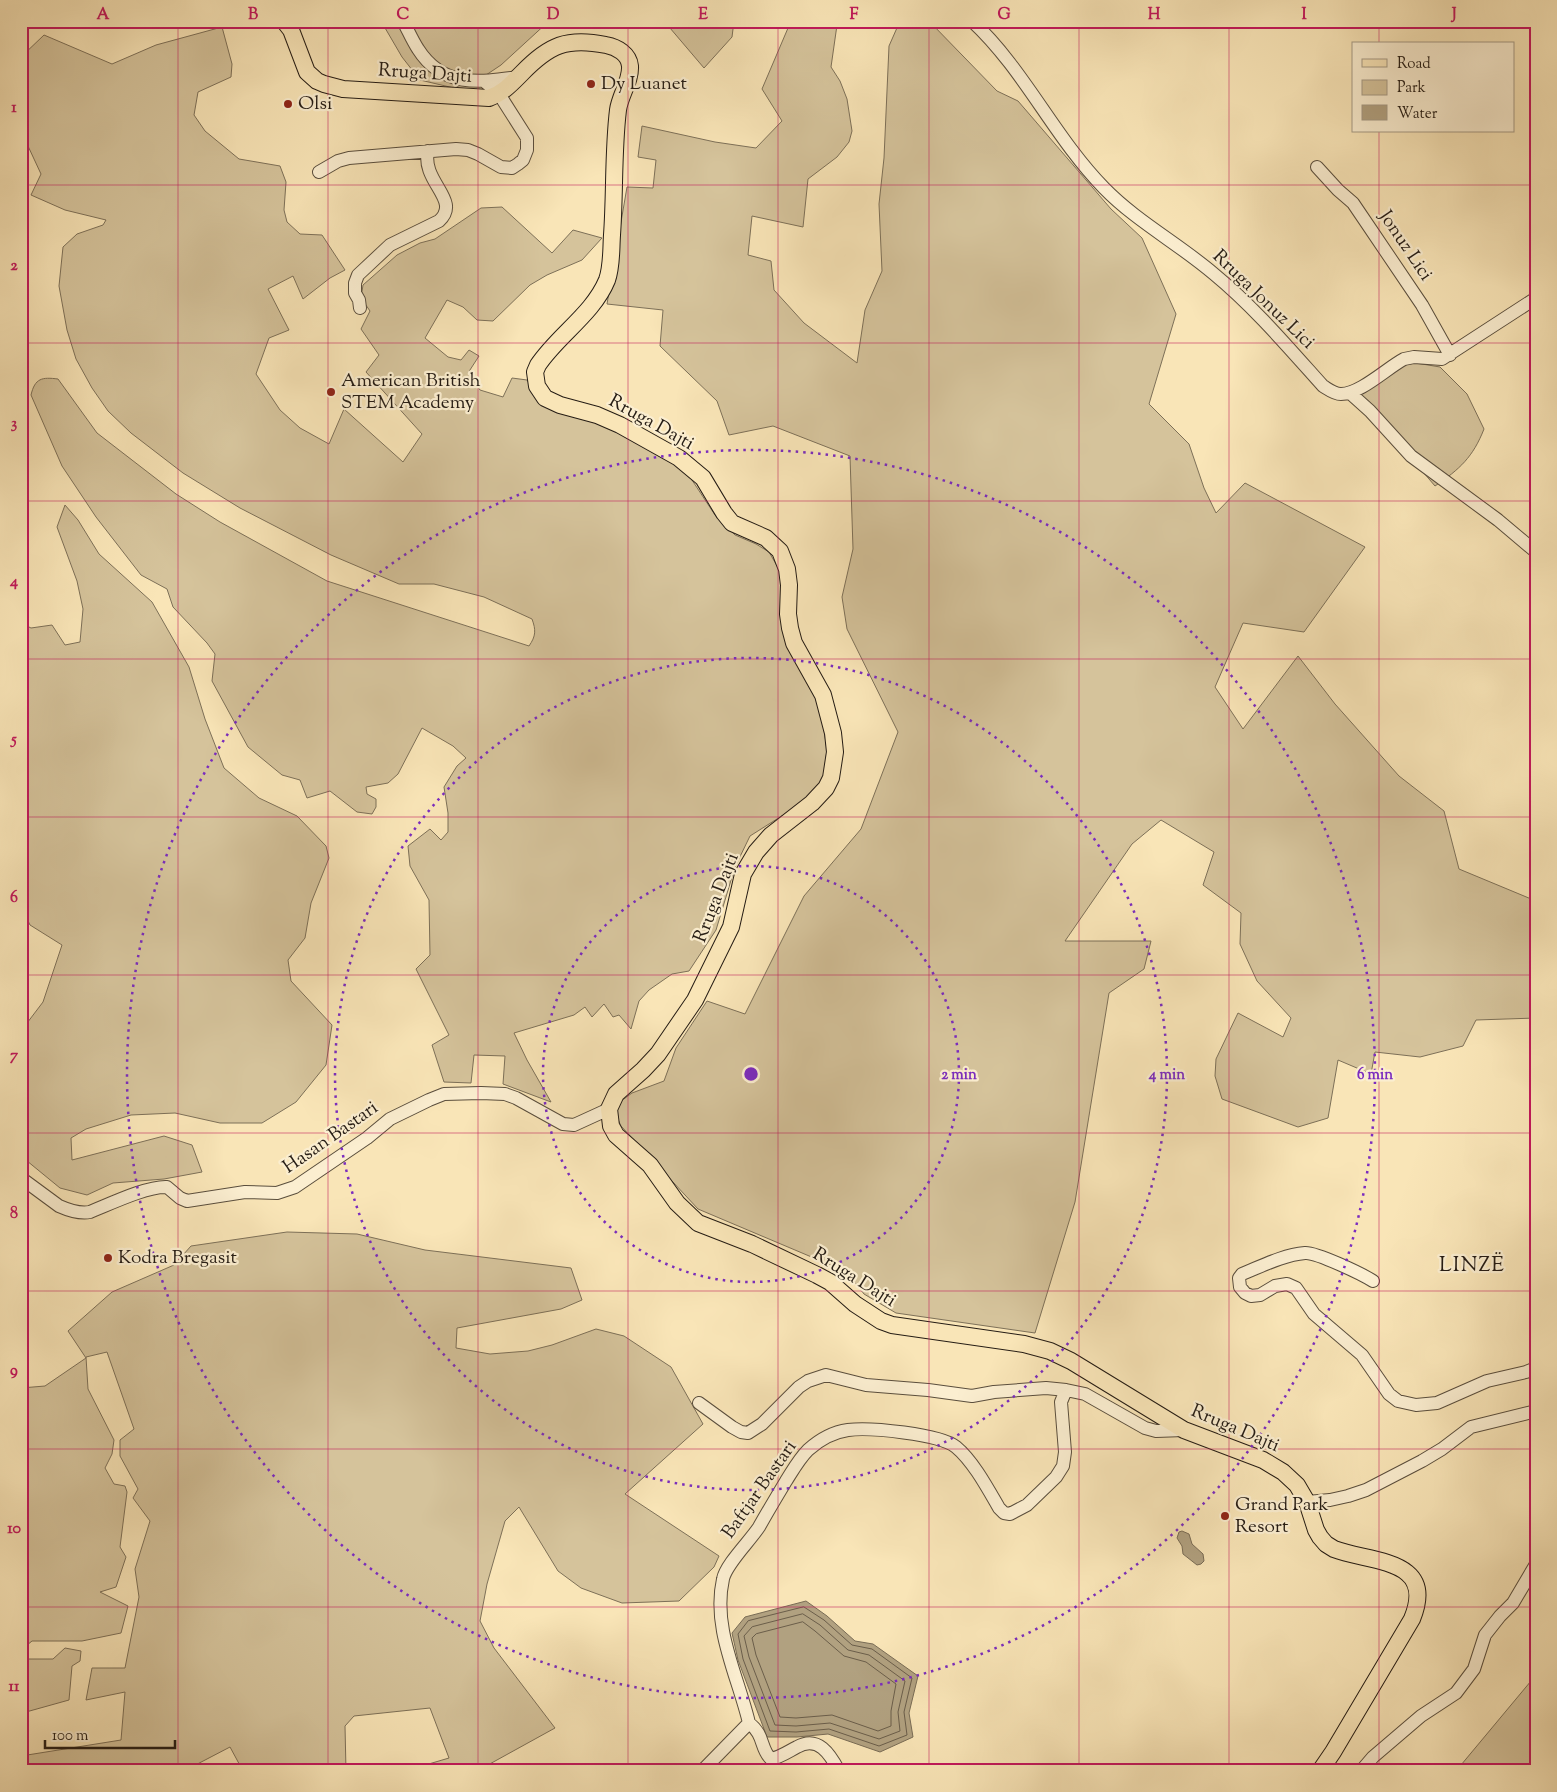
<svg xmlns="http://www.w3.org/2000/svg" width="1557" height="1792" viewBox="0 0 1557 1792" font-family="'Sorts Mill Goudy',serif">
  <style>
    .green { fill: #d5c39b; stroke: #7d7058 }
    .water { fill: #b1a180; stroke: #796c55 }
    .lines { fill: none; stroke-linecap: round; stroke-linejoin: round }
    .shore { stroke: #6b5e4a; stroke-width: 1 }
    .minor-casing { stroke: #5a4e3d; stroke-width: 14 }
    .major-casing { stroke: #251c14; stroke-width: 18 }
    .minor { stroke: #fbeed0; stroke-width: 12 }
    .major { stroke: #f9e5b7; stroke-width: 16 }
    .grid { fill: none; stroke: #c2185b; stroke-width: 1; stroke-opacity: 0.55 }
    .ring { fill: none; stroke: #7b2cbf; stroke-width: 2.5; stroke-dasharray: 2.5 5 }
    .poi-dot { fill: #8f2418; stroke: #fbeed0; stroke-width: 2 }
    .labels { text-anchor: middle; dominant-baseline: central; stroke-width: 4.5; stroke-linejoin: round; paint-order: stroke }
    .street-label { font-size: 19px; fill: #251c14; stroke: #fbeed0 }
    .poi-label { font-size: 19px; fill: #251c14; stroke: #fbeed0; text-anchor: start }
    .quarter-label { font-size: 21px; letter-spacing: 1px; fill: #251c14; stroke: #fbeed0 }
    .centre { fill: #7b2cbf; stroke: #fbeed0; stroke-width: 2.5 }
    .ring-label { font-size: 15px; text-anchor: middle; font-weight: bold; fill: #7b2cbf; stroke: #fbeed0; stroke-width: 4.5; stroke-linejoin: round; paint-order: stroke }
    .neatline { fill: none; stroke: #c2185b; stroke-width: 2 }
    .grid-label { font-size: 16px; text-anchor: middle; font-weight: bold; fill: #c2185b }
  </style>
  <rect width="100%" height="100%" fill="#f9e5b7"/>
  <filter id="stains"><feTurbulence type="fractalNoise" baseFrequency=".004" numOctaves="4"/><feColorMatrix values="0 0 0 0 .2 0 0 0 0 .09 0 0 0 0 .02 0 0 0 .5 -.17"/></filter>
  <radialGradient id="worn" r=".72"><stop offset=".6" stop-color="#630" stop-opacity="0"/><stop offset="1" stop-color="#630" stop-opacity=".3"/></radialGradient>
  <path class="green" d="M381 21H549L501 65 486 75 454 88 420 80 402 57Z
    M664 21H734L732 37 704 68Z
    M791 21H840L837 25 831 67 840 81 847 99 852 131 849 142 837 157 808 179 803 227 752 216 748 255 771 261 774 290 804 323 857 363 865 310 882 271 879 204 884 158 889 46 900 21H929L997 91 1018 101 1111 209 1142 238 1176 314 1149 404 1189 444 1204 488 1216 513 1245 483 1365 547 1304 632 1243 623 1215 687 1243 729 1298 656 1335 704 1399 776 1444 811 1459 869 1536 901V1018L1476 1020 1463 1046 1420 1057 1375 1052 1371 1074 1338 1060 1328 1118 1298 1127 1222 1099 1215 1076 1216 1059 1238 1013 1283 1037 1291 1018 1257 981 1240 944 1241 913 1203 885 1214 852 1161 820 1132 844 1065 941H1151L1144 969 1109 993 1075 1202 1035 1333 896 1313 864 1294 847 1272 698 1209 621 1126 616 1115 617 1104 632 1093 664 1081 676 1048 707 1001 745 1014 804 896 861 829 898 732 847 629 842 597 853 549 850 456 773 426 729 435 717 401 660 346 663 310 607 304 627 187 653 188 656 160 638 157 642 126 715 142 756 148 782 121 762 89Z
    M222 27 232 64 231 77 198 92 194 115 205 131 239 159 280 166 286 182 284 210 287 222 300 234 322 235 345 270 330 278 303 299 293 276 268 289 289 330 269 338 256 374 280 410 300 428 329 444 344 409 403 462 422 434 366 372 379 355 361 329 370 311 361 298 363 285 397 255 420 243 435 239 481 208 502 207 552 253 573 230 602 238 582 260 547 275 530 285 493 321 477 320 463 307 447 300 425 338 448 357 461 360 469 350 479 356 468 373 480 390 503 397 512 378 527 380 545 406 625 432 651 447 688 474 715 515 735 535 756 544 769 552 780 571 822 716 827 750 823 783 807 800 750 836 735 867 716 930 689 971 672 974 649 990 639 1001 631 1029 619 1015 613 1017 604 1004 592 1017 585 1007 574 1015 514 1033 527 1060 551 1102 503 1084 505 1056 474 1055 471 1083 444 1082 432 1045 449 1035 416 969 430 955 429 900 410 866 408 846 430 829 441 840 448 832V813L444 787 457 766 466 758 453 746 422 728 398 774 388 783 366 787 367 794 376 799V807L372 814 357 812 330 791 307 798 300 780 282 775 248 747 212 681 215 654 207 643 173 607 167 589 141 575 96 517 62 466 31 395C35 378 42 377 58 379L97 433 176 494 220 522 327 581 529 646C536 636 536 630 532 619L484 597 434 584H399L331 555 240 508 183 473 131 433 108 411 92 388 76 359 67 330 59 286 63 247 77 234 103 225 106 220 65 210 31 195 41 174 21 131V57L44 35 112 64 156 45Z
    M1416 363 1440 367 1467 394 1484 429C1473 457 1460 469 1435 486L1358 396 1404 365Z
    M65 505 78 520 99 554 152 602 189 667 205 719 224 768 259 798 297 816 326 846 329 858 311 903 305 938 288 960 291 981 332 1025 326 1065 296 1102 262 1123H220L175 1113 131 1115 86 1129 71 1138 72 1160 164 1136 192 1145 202 1172 164 1179 113 1183 87 1195 60 1188 21 1156V1031L43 1002 62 945 30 925 21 906V623L31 628 52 625 65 645 80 642 83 609 77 581 57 527Z
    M287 1232 357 1234 425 1250 571 1268 582 1300 561 1309 457 1328 456 1348 490 1354 528 1351 552 1345 596 1329 624 1336 671 1367 703 1424 625 1494 719 1556 714 1567 679 1601 622 1603 581 1588 558 1571 519 1507 505 1521 487 1584 480 1621 494 1648 555 1728 477 1771H405L449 1758 430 1708 354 1716 345 1726 346 1771H243L230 1747 184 1771H21V1756L121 1740 125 1692 86 1700 92 1668H125L139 1597 135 1569 150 1521 133 1498 138 1489 120 1456V1440L134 1429 107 1352 86 1357 88 1389 114 1440 112 1454 105 1468 114 1484 125 1486 127 1492 120 1547 126 1557 116 1587 100 1592 128 1606 121 1633 82 1641H32L21 1650V1388L45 1386 86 1358 68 1331 112 1292 174 1265 191 1246Z
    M65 1648 81 1651 80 1661 72 1666 69 1700 26 1712H21V1651L25 1659H53Z
    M1536 1675V1771H1456Z"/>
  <path class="water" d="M1182 1531 1189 1534 1192 1544 1203 1554 1204 1561 1201 1564 1197 1565 1183 1554 1182 1546 1177 1538 1179 1532Z
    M806 1601 827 1616 855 1641 873 1644 918 1676 909 1713 913 1737 880 1752 828 1734 797 1737H767L738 1660 732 1633 745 1617Z"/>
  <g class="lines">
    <path class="shore" d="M804 1607 824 1620 852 1645 872 1649 912 1678 904 1712 907 1735 879 1746 829 1729 796 1732 770 1731 743 1659 738 1634 748 1621Z
      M803 1614 820 1625 848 1650 869 1655 905 1681 898 1712 900 1731 879 1739 830 1723 796 1726 775 1725 749 1657 744 1636 752 1627Z
      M803 1622 815 1631 844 1656 866 1662 896 1684 891 1711V1726L878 1731 832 1715 796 1718 780 1717 756 1655 752 1638 756 1634Z"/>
    <g class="minor-casing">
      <path id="minor" d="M403 21C408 30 412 40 418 49 442 87 478 83 518 77
        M972 21C1024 69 1054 137 1104 188 1136 221 1179 244 1214 274 1254 307 1288 347 1323 386 1328 389 1334 394 1341 394 1360 394 1387 368 1404 359L1414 357 1442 359 1536 298
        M1317 167 1338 190 1353 203 1422 305 1450 355
        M319 172 338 161 349 158 456 149 468 150 478 154 501 167 512 168 518 164 523 160 527 150V138L499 94 485 82
        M360 308 359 300 355 293V283L358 275 390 245 439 221C462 200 421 182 428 151
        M1350 393 1370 411 1411 456 1498 520 1536 552
        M21 1178 59 1206C68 1210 80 1214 90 1212 110 1204 147 1186 167 1187L180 1198 187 1201 245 1192 277 1193 295 1187 367 1138 390 1119 429 1100 444 1094 481 1093 505 1094 516 1098 563 1124 574 1125 609 1109
        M1373 1281C1362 1274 1316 1252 1305 1253 1283 1255 1262 1266 1242 1274L1239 1278 1240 1287 1245 1293 1251 1296 1260 1295 1275 1286 1287 1284 1296 1288 1314 1314 1362 1355 1389 1394 1398 1401 1416 1405 1437 1403 1487 1381 1526 1372 1536 1368
        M699 1403 732 1427 741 1432 748 1433 762 1424 799 1387 808 1381 826 1375 866 1385 928 1390 972 1396 994 1392 1046 1388 1066 1390
        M1307 1502 1330 1500 1348 1496 1366 1490 1422 1461 1442 1449 1471 1427 1536 1411
        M749 1723C738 1676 712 1628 723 1579 726 1564 750 1541 759 1527 768 1511 777 1496 786 1481 793 1470 799 1459 808 1450 819 1440 834 1432 848 1430 869 1427 940 1434 956 1447 973 1461 988 1489 999 1508L1004 1513 1010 1514 1027 1505 1056 1477 1063 1466 1065 1452 1061 1402 1066 1390 1085 1394 1145 1428 1156 1431 1184 1430
        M749 1723C765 1735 760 1749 771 1759 781 1757 789 1751 797 1747 818 1735 830 1754 839 1771
        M702 1771 749 1723
        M1361 1771 1373 1757 1421 1716 1456 1693 1474 1669 1485 1635 1500 1616 1513 1603 1536 1564"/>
    </g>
    <g class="major-casing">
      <path id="major" d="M284 21 291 30 307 72 317 81 324 84 343 89 489 98C503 93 511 84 522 73 549 45 567 37 606 45 617 47 629 54 630 66 631 81 620 95 618 110 613 151 615 193 612 235 611 249 612 266 607 280 593 314 558 335 538 365L535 372 537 386 545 398 560 405 597 415 620 425 679 458 703 478 724 513 732 523 766 538 780 551 787 569 789 585 788 614 790 628 794 643 823 695 833 733 835 752 831 778 826 788 812 803 771 835 756 852 743 874 731 927 695 1000 658 1054 643 1070 616 1094 609 1109 611 1126 616 1135 650 1165 677 1203 698 1223 752 1244 817 1275 830 1282 855 1304 881 1321 892 1325 1024 1344 1050 1351 1071 1361 1184 1430 1263 1460 1283 1472 1297 1485 1307 1502 1316 1530 1320 1537 1326 1544 1334 1549C1371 1563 1437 1558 1412 1619L1333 1752 1320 1771"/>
    </g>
    <use href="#minor" class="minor"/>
    <use href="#major" class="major"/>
  </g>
  <path class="grid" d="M178 21V1771M328 21V1771M478 21V1771M628 21V1771M778 21V1771M929 21V1771M1079 21V1771M1229 21V1771M1379 21V44M1379 131V1771M21 185H1536M21 343H1536M21 501H1536M21 659H1536M21 817H1536M21 975H1536M21 1133H1536M21 1291H1536M21 1449H1536M21 1607H1536"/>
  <g class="ring">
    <circle cx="751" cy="1074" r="208"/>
    <circle cx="751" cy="1074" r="416"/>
    <circle cx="751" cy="1074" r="624"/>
  </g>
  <g class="poi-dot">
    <circle cx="591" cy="84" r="5"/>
    <circle cx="288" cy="104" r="5"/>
    <circle cx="331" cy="392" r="5"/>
    <circle cx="108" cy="1258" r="5"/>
    <circle cx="1225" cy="1516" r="5"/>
  </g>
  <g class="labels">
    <g class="street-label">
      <text transform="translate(425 74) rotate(4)">Rruga Dajti</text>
      <text transform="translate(1405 246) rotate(56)">Jonuz Lici</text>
      <text transform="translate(1263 300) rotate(44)">Rruga Jonuz Lici</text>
      <text transform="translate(651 423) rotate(29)">Rruga Dajti</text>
      <text transform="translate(717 898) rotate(-69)">Rruga Dajti</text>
      <text transform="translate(331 1138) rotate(-35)">Hasan Bastari</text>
      <text transform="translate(854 1278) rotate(32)">Rruga Dajti</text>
      <text transform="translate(1235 1429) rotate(23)">Rruga Dajti</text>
      <text transform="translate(760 1490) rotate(-55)">Baftjar Bastari</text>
    </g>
    <g class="poi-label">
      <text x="601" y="84">Dy Luanet</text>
      <text x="298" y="104">Olsi</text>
      <text x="341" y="381">American British<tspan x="341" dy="22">STEM Academy</tspan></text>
      <text x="118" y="1258">Kodra Bregasit</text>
      <text x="1235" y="1505">Grand Park<tspan x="1235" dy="22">Resort</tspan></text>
    </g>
    <g class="quarter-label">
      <text x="1472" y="1266">LINZË</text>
    </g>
  </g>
  <circle cx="751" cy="1074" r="8" class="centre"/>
  <g class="ring-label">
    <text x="959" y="1079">2 min</text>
    <text x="1167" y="1079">4 min</text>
    <text x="1375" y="1079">6 min</text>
  </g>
  <rect width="1557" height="1792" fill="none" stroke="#f9e5b7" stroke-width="55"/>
  <rect x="1352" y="42" width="162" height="90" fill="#fbeed0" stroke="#a59a85"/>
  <rect x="1362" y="59" width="25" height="8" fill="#f9e5b7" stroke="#a59a85"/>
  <text x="1397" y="68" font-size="15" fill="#251c14">Road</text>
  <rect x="1362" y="80" width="25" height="15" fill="#d5c39b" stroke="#a59a85"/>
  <text x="1397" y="92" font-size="15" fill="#251c14">Park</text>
  <rect x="1362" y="105" width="25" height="15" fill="#b1a180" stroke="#a59a85"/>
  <text x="1397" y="118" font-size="15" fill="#251c14">Water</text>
  <path d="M45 1740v8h130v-8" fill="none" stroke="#251c14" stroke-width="2.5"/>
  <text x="52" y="1740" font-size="15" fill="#251c14" stroke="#fbeed0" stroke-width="4" paint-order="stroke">100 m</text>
  <rect x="28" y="28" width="1502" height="1736" class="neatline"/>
  <g class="grid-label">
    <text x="103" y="19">A</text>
    <text x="253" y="19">B</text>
    <text x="403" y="19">C</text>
    <text x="553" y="19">D</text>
    <text x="703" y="19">E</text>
    <text x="854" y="19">F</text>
    <text x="1004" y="19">G</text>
    <text x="1154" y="19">H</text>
    <text x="1304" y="19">I</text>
    <text x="1454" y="19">J</text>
    <text x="14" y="112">1</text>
    <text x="14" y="270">2</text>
    <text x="14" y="428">3</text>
    <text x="14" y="586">4</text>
    <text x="14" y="744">5</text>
    <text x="14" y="902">6</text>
    <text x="14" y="1060">7</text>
    <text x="14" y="1218">8</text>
    <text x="14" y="1375">9</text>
    <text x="14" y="1533">10</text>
    <text x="14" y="1691">11</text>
  </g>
  <rect width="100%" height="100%" filter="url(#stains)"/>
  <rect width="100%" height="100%" fill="url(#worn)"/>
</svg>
